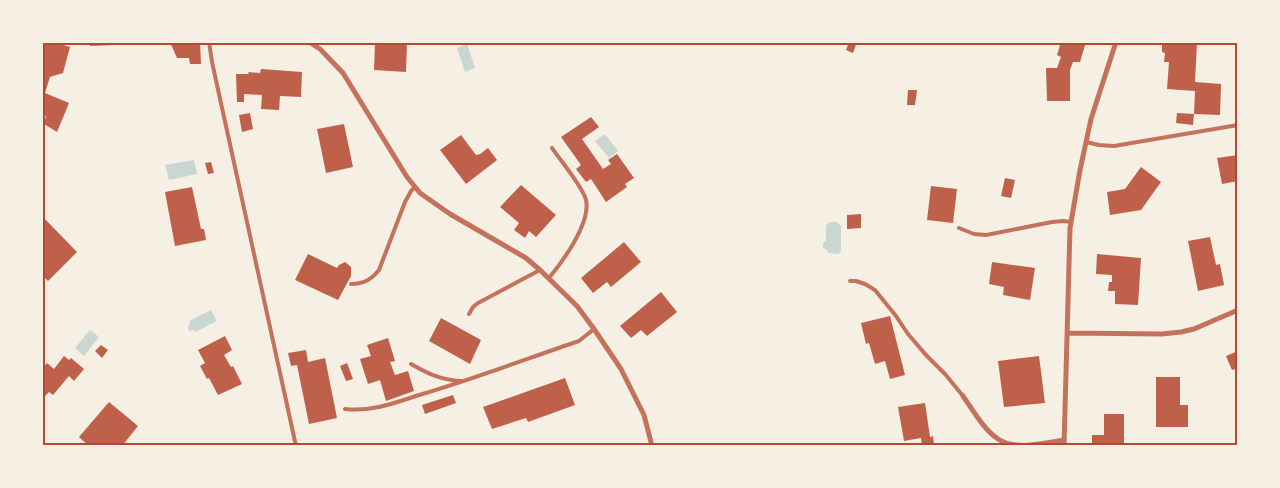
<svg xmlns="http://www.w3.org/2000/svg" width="1280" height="488" viewBox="0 0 1280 488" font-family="Poppins,sans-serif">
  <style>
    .water { fill: #c9d6d2 }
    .building { fill: #bf614a }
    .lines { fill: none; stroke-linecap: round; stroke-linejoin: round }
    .service { stroke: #c5725c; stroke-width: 4 }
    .minor { stroke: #c5725c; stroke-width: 5 }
    .neatline { fill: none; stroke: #b5482f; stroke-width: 2 }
  </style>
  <rect width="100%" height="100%" fill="#f6efe4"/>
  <path class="water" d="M467 44 475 68 465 72 457 48Z
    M605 134 618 151 609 158 595 141Z
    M194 160 197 174 169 180 165 165Z
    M829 222H837L841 226V251L838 254 828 253 827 250 823 248V243L826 241V226Z
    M211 310 217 321 195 332 194 330 189 331 188 327 190 323 189 321Z
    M90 330 99 337 84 356 75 348Z"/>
  <path class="building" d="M42 42H53L70 47 63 73 50 77 45 93 69 103 57 132 44 124 46 116 42 114Z
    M90 42H113V45L90 46Z
    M170 42H200L201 64H190L189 58H177Z
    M375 42H407L406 72 374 70Z
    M849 42H857L853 53 846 50Z
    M1058 42H1086L1080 62H1073L1070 70V101H1047L1046 68H1057L1061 57 1057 55 1060 45 1058 44Z
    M1162 42 1197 43 1195 82 1221 84 1220 115 1194 114 1195 91 1167 89 1169 62H1164L1165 53 1162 52Z
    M261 69 302 72 301 97 280 96 279 110 261 109 262 95 244 94V102H237L236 74H249L248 72 260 73Z
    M908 90H917L915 105H907Z
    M250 113 253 129 242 132 239 115Z
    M1177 113 1194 114 1193 125 1176 123Z
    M591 117 599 127 582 139 603 169 611 164 608 160 617 154 634 178 625 184 627 187 606 202 591 179 586 182 576 169 581 165 561 137Z
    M344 124 353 167 326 173 317 129Z
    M461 135 476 155 480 154 488 148 497 160 466 184 440 150Z
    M1238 155V181L1222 184 1217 158Z
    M211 162 214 173 208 174 205 163Z
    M1141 167 1161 182 1141 210 1110 215 1107 192 1125 189Z
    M1005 178 1015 180 1011 198 1001 196Z
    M521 185 556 215 536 237 529 231 525 238 514 230 519 223 500 207Z
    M931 186 957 189 953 223 927 220Z
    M192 187 201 229H204L206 240 175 246 165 192Z
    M861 214V228L847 229V215Z
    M42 216 77 252 48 281 42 275Z
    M1210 237 1216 265 1220 264 1224 285 1198 291 1188 241Z
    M624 242 641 262 611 287 607 282 593 293 581 278Z
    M308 254 337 268 339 265 345 262 351 267V276L338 300 295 280Z
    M1097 254 1141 258 1138 305 1115 304V291H1108L1109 282H1112V275L1096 274Z
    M992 262 1035 268 1030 300 1003 295 1004 287 989 284Z
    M661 292 677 312 647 336 641 330 631 338 620 326Z
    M890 316 905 375 890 379 885 361 875 364 869 343 866 344 861 323Z
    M441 318 481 340 470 364 429 341Z
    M225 336 232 350 224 355 231 367 233 366 242 384 218 395 209 378 207 379 200 366 205 363 198 350Z
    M388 338 395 361 390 362 395 375 408 371 414 391 386 401 380 380 368 384 360 359 371 356 367 345Z
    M101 345 108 350 102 358 95 351Z
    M306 350 308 362 325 358 337 418 309 424 297 365 291 366 288 353Z
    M1238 351V368L1232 370 1226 356Z
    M64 356 69 360 71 358 84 369 74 381 69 376 53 395 49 392 42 399V369L47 363 54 369Z
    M1039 356 1045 403 1004 407 998 361Z
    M347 363 353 379 346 381 340 366Z
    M1156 377H1180V405H1188V427H1156Z
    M565 378 575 405 528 422 526 418 492 429 483 407Z
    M453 395 456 403 425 414 422 405Z
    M109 402 138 426 122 446H89L79 437Z
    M925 403 930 437 933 436 934 446H922L921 438 904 441 898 407Z
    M1104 414H1124V446H1092V435H1104Z"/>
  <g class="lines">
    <path class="service" d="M209 42 212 62 296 446
      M1086 142 1099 145 1114 146 1238 125
      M959 228 974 234 986 235 1052 222 1063 221 1071 222
      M549 278C563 261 591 223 586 200 583 187 560 160 552 148
      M850 281H856L865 284 875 290 896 316 908 334 926 355 945 374 963 396
      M351 284C363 284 371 280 379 270L405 202 411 191 415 187
      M469 314 473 307 478 303 540 270
      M411 364C428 374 442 380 461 381
      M345 409C371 412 395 403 419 395 473 379 526 359 579 341L594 329"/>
    <path class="minor" d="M309 42 320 49 343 73 407 177 420 193 450 214 526 258 540 270 577 306 594 329 621 369 644 415 652 446
      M1067 333 1162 334 1181 332 1194 329 1238 310
      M963 396C972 409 984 430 998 439 1016 451 1044 443 1064 440
      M1064 446 1070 228 1080 170 1091 119 1116 42"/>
  </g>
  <rect width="1280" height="488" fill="none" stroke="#f6efe4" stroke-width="88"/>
  <rect x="44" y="44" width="1192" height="400" class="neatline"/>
</svg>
